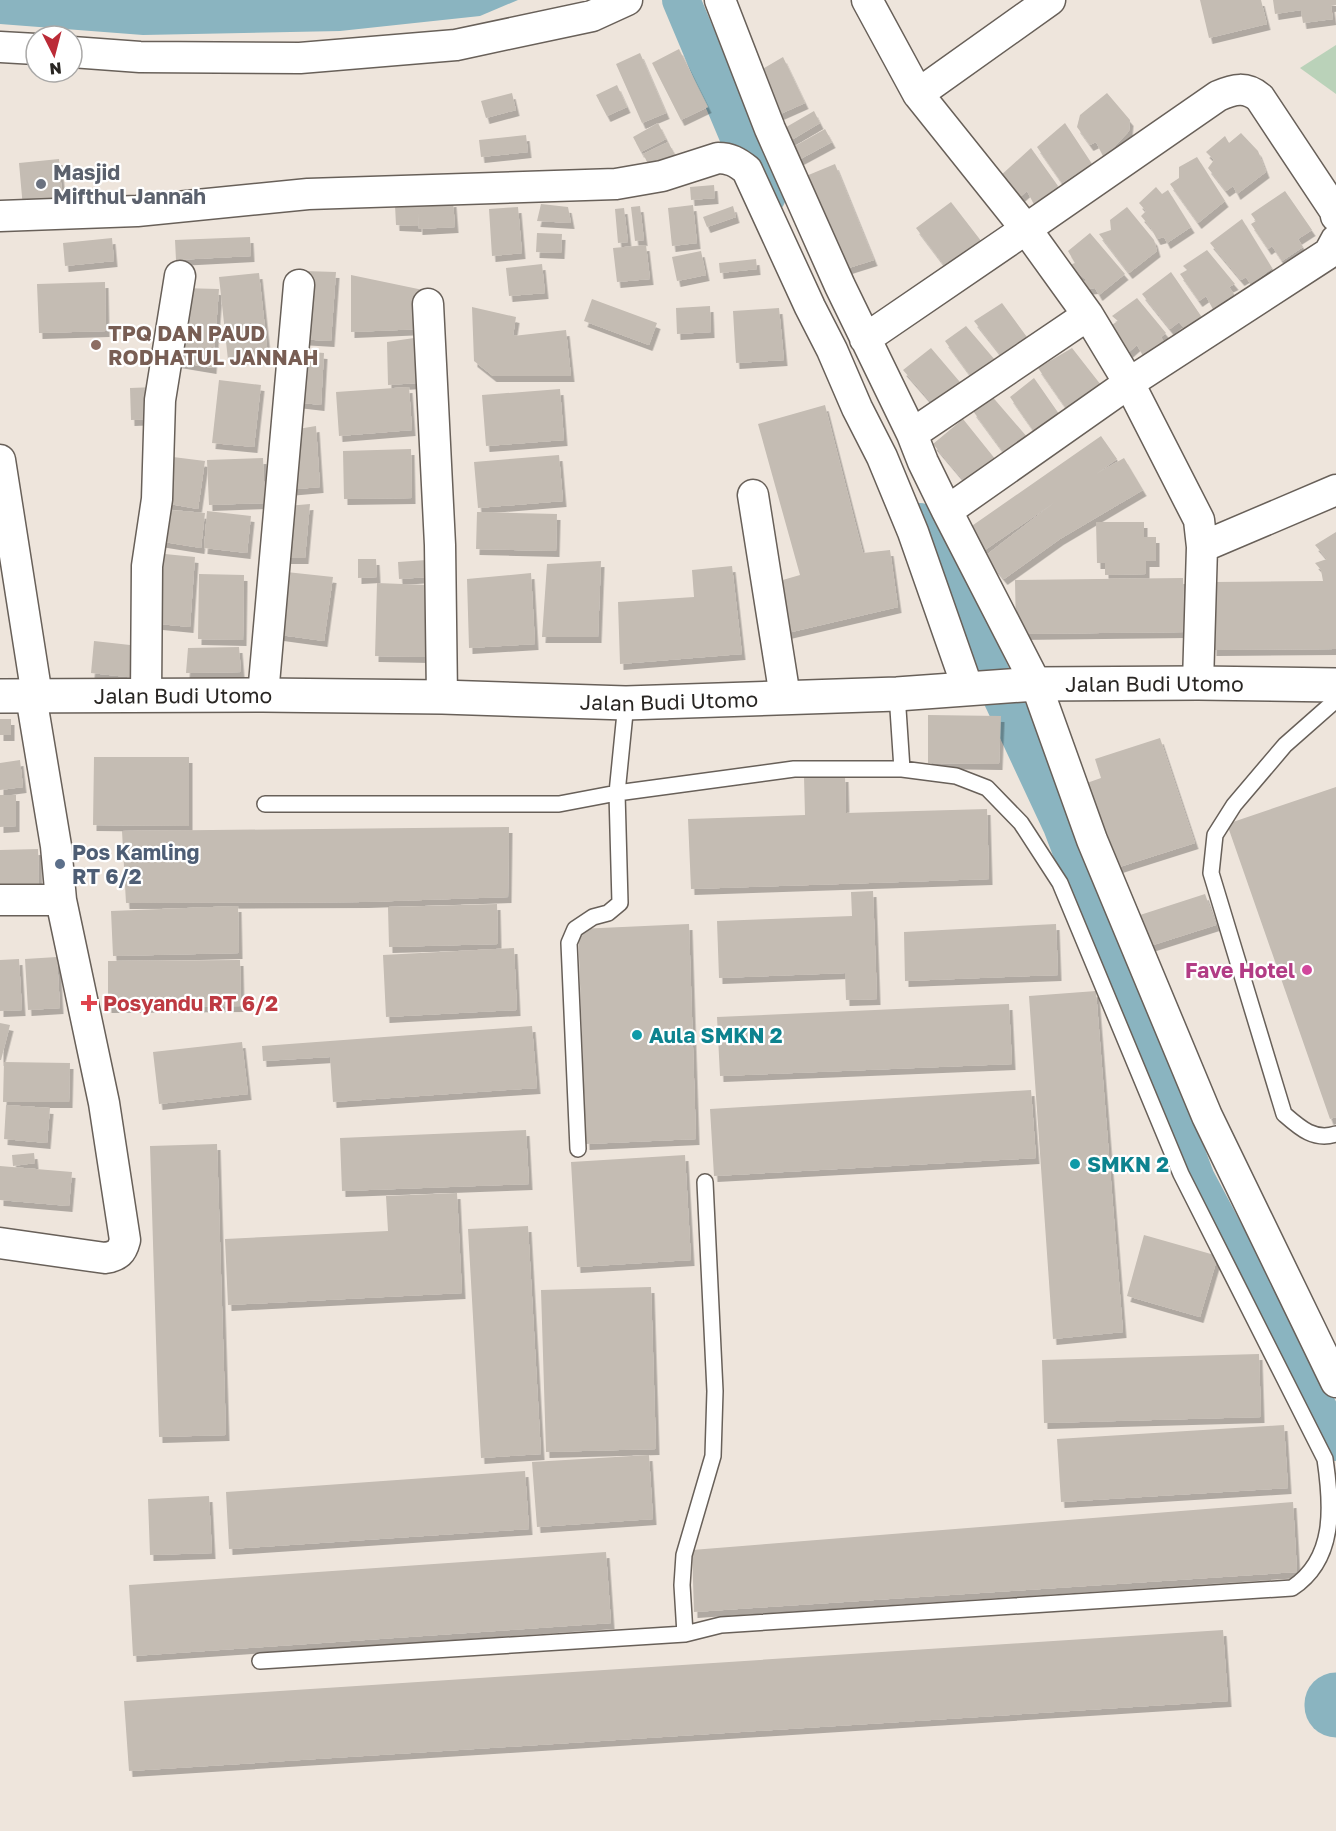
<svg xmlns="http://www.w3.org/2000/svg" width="1336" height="1831" viewBox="0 0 1336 1831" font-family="'Golos Text',sans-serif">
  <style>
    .green { fill: #bad2b9 }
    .water { fill: #8ab4c0 }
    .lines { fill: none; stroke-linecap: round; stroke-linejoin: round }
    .canal { stroke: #8ab4c0; stroke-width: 38 }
    .river { stroke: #8ab4c0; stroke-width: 63 }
    .building { fill: #c4bcb3; filter: url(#shadow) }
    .service-casing { stroke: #686059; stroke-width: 18 }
    .minor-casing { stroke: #686059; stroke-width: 33 }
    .secondary-casing { stroke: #686059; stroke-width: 36 }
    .service { stroke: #fff; stroke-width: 15 }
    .minor { stroke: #fff; stroke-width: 30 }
    .secondary { stroke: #fff; stroke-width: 33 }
    .worship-dot { fill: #6b7280; stroke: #fff; stroke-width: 2 }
    .education-dot { fill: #8d6e63; stroke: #fff; stroke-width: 2 }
    .service-dot { fill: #5c6f8a; stroke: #fff; stroke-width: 2 }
    .hotel-dot { fill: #d1479c; stroke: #fff; stroke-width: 2 }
    .health-dot { fill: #e0444e; stroke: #fff; stroke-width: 2 }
    .culture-dot { fill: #0f9aa8; stroke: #fff; stroke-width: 2 }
    .labels { text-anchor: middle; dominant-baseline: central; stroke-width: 4.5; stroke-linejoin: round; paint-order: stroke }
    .worship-label { font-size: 21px; font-weight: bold; fill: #5b616d; stroke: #fff; text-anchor: start }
    .education-label { font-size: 21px; font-weight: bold; fill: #785e54; stroke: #fff; text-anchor: start }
    .street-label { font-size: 21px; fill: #292623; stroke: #fff }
    .service-label { font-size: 21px; font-weight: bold; fill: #4e5e75; stroke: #fff; text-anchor: start }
    .hotel-label { font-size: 21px; font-weight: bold; fill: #b23c85; stroke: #fff; text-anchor: end }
    .health-label { font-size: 21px; font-weight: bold; fill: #be3a42; stroke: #fff; text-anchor: start }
    .culture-label { font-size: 21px; font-weight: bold; fill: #0d838f; stroke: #fff; text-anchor: start }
  </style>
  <defs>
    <filter id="shadow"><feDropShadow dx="3.5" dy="6" stdDeviation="0" flood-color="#0004"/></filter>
  </defs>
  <rect width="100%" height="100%" fill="#eee5dc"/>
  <path class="green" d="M1336 45V94L1300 68Z"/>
  <path class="water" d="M0 0H518L480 16 340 31 143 35 0 24Z"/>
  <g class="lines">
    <path class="canal" d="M681 0 737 133 767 196
      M920 522 1062 826 1196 1179 1336 1442"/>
    <path class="river" d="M1336 1704V1706"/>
  </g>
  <path class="building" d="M1200 0H1261L1267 24 1209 38Z
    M1273 0H1336V5L1331 6 1333 19 1303 23 1301 10 1275 14Z
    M679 49 708 107 681 120 652 63Z
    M640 53 666 113 642 123 616 64Z
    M783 57 805 103 769 119 749 77Z
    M617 85 627 107 607 116 596 95Z
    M512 93 516 110 486 118 481 101Z
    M1107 93 1130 120 1129 131 1104 158 1096 142 1090 145 1077 127 1080 115Z
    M814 111 820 123 783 145 776 133Z
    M658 123 666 139 641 152 633 137Z
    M1065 123 1092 164 1062 183 1037 147Z
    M825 129 832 142 793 163 786 151Z
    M1241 133 1258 151 1266 172 1237 194 1233 186 1226 191 1208 168 1214 160 1206 152 1225 136 1229 143Z
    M526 135 528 152 481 157 479 140Z
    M668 142 680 164 655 177 643 154Z
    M1031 148 1058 186 1035 206 1027 191 1014 202 999 177Z
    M1197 157 1225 201 1198 223 1170 184 1179 178V167Z
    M59 159 63 205 23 208 19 163Z
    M835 164 874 260 836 272 794 181Z
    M714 185 715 198 691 200 690 187Z
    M1156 187 1162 194 1168 190 1191 227 1167 243 1164 237 1157 239 1151 228 1141 216 1146 211 1139 203Z
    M1285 191 1312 230 1298 239 1303 247 1282 261 1272 246 1268 249 1251 224 1256 221 1251 214Z
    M453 201 455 227 419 229 418 213V226L396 225 395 205Z
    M951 202 985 246 950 273 916 228Z
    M541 204 568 207 571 223 537 221Z
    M693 205 697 243 672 246 668 208Z
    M640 206 644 240 635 241 631 207Z
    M733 206 736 217 707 227 703 217Z
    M518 207 522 253 492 256 489 209Z
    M1127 207 1154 240 1157 251 1129 273 1099 234 1111 230 1110 220Z
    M624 208 628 242 618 243 615 209Z
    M1242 219 1272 268 1251 285 1246 277 1241 280 1210 243Z
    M537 233 562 234 561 253 536 252Z
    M1090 233 1125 274 1099 295 1095 288 1085 289V279L1069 265 1075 263 1068 251Z
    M250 237 251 256 176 260 175 240Z
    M112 238 114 261 65 266 63 243Z
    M646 245 650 279 617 282 613 248Z
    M1207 250 1235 284 1229 287 1236 297 1214 311 1206 296 1199 301 1180 274 1187 270 1183 266Z
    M701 251 706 275 677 281 672 257Z
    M756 259 757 269 720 273 719 263Z
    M542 264 545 293 509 296 506 268Z
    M304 271 336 272 331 341 298 339Z
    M1171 272 1201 316 1185 329 1179 322 1170 329 1142 294Z
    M259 273 268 356 228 360 219 277Z
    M351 275 423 290 422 329 351 332Z
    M105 282 106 331 39 333 37 284Z
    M181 288 219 289 213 368 171 361Z
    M1137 298 1166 333 1161 337 1166 346 1145 359 1137 345 1129 352 1110 326 1118 321 1112 316Z
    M592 299 657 323 649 345 584 321Z
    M1002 303 1032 344 1007 363 974 321Z
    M710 306 711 332 677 334 676 308Z
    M472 307 516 317 513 336 566 330 571 376H493L474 361Z
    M779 308 784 360 736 363 733 311Z
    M966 326 1001 367 978 386 945 341Z
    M414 338 417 383 388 385 387 342Z
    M931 348 965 388 937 409 903 370Z
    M1072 348 1108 394 1070 414 1038 368Z
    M298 351 324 353 321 405 295 402Z
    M1034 378 1059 414 1033 430 1010 397Z
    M219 380 261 385 254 447 212 443Z
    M156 387V419L131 420 130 388Z
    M409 387 412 430 339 436 336 392Z
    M560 389 564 440 486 446 482 395Z
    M990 394 1028 438 1007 457 973 411Z
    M825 405 863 553 890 550 898 607 783 634 769 584 800 575 758 424Z
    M963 419 1000 465 971 489 933 444Z
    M316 426 320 487 286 490 292 430Z
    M1101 436 1117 459 1096 474 1124 458 1143 490 1060 539 1004 579 985 556 1055 502 982 552 966 530Z
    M411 449 412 498 344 499 343 451Z
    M559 455 563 501 478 508 474 462Z
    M165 456 205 461 198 509 164 503Z
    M263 458 265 503 209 505 207 460Z
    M310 504 305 558H279L287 506Z
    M161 509 205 513 201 548 158 541Z
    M207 511 251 516 247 553 204 548Z
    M477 512 557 514 556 551 476 549Z
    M1096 522H1144V537H1156V561H1146V574L1105 575V563H1097Z
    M1336 532V649L1213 650V582L1323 581 1321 570 1315 563 1327 559 1315 545Z
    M155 553 195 557 190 627 149 623Z
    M358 559H376L377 577 358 578Z
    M427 560 428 577 399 579 398 562Z
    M601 561 598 637H542L547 564Z
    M732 566 742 654 620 664 618 602 694 597 692 570Z
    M277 571 333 577 324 641 273 634Z
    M531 573 535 644 469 648 467 579Z
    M199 574 244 575 243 640 198 639Z
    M1183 578 1184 632 1016 634 1015 580Z
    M377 583 428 585 426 657 375 656Z
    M94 641 139 646 136 678 91 673Z
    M239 647 241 672 186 673 188 648Z
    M928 715 1001 716 999 764 928 763Z
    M0 719H11V735H0Z
    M1160 738 1195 843 1113 869 1084 784 1101 778 1095 759Z
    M94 757H189V826L93 825Z
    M20 760 23 787 0 790V763Z
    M845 776 846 813 987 809 989 879 691 889 688 819 805 815 804 777Z
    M1336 787V1117L1330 1119 1227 824Z
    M0 795H16V826L0 827Z
    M509 827 508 897 365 902 126 903 122 831Z
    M38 849 39 887 0 888V850Z
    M873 891 877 999 846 1000 845 973 719 978 717 921 852 916 851 892Z
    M1205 894 1216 925 1150 946 1140 915Z
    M497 904 498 944 389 947 388 907Z
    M238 906 239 953 113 956 111 911Z
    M689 924 696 1139 586 1144 578 929Z
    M1056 924 1058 975 905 981 904 932Z
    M514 948 517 1010 386 1017 383 955Z
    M57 957 60 1008 28 1010 25 959Z
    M19 959 22 1010 0 1011V960Z
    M240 960 241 1006 108 1007V961Z
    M1096 991 1123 1332 1053 1339 1029 996Z
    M1009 1004 1012 1064 720 1076 717 1017Z
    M0 1023 10 1025 1 1060H0Z
    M532 1026 537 1088 333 1102 330 1057 263 1061 262 1046Z
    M242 1042 248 1094 159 1104 153 1052Z
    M4 1062 70 1063 69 1102H3Z
    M1031 1090 1036 1158 714 1176 710 1109Z
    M6 1105 50 1108 47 1143 4 1139Z
    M526 1130 529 1184 342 1191 340 1138Z
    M217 1144 226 1435 159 1437 150 1146Z
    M34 1153 35 1163 13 1166 12 1155Z
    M685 1155 691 1260 577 1267 571 1162Z
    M0 1166 72 1172 69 1206 0 1200Z
    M457 1193 462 1293 228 1305 225 1239 388 1231 386 1196Z
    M528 1226 541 1454 481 1458 468 1229Z
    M1144 1235 1218 1256 1200 1317 1127 1296Z
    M651 1287 656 1449 546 1452 541 1290Z
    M1259 1354 1261 1417 1044 1423 1042 1360Z
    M1284 1425 1288 1488 1061 1502 1057 1439Z
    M649 1455 653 1519 537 1527 532 1462Z
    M525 1471 529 1529 229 1549 226 1492Z
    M209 1496 212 1553 150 1555 148 1499Z
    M1293 1502 1297 1572 694 1612 692 1550Z
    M606 1552 611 1623 133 1656 129 1585Z
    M1223 1630 1228 1701 129 1771 124 1701Z"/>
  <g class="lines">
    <g class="service-casing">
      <path id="service" d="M897 694 902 769
        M1336 700 1285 745 1234 805 1215 835 1211 873 1284 1114C1300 1128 1314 1141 1336 1134
        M578 1149 569 943 575 929 593 917 608 913 620 903 617 793 626 703
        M685 1634 682 1585 684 1555 713 1456 715 1391 705 1182
        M260 1661 685 1634 721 1625 1292 1588C1336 1559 1332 1506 1325 1459L1181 1174 1060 883 1021 823 987 788 956 776 902 769H794L617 793 559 804H265"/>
    </g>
    <g class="minor-casing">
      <path id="minor" d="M720 0 770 129 840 286 912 434 923 462 947 511 1036 684 1092 840 1207 1116 1336 1382
        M867 0 918 94
        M1050 0 918 94 1026 229 1218 96C1234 89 1246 86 1260 98L1335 211 1336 216
        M0 47 36 49
        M72 52 140 57 300 58 456 45 592 16 627 0
        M0 216 137 211 308 194 616 184 662 176 718 158C730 158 737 162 747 170L810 307 832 350 857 408 882 457 913 532 968 689
        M428 304 440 545 442 697
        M865 339 1026 229 1088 315 1129 383 1199 520 1202 547 1198 683
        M912 434 1088 315
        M0 460 37 696
        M753 495 785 697
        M947 511 1129 383 1329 253 1336 240
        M1202 547 1336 490
        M263 695 299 285
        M146 696 147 566 157 499 160 400 180 276
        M0 900H61
        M0 1243 105 1258C118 1256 122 1252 125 1240L104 1103 61 900 56 846 31 696"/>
    </g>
    <g class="secondary-casing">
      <g id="secondary">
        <path id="s1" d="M0 696 263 695 442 697 626 703 897 694 1036 684 1198 683 1336 685"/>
      </g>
    </g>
    <use href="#service" class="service"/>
    <use href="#minor" class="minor"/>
    <use href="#secondary" class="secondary"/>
  </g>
  <circle class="worship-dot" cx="41" cy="184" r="6"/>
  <circle class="education-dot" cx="96" cy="345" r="6"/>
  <circle class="service-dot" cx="60" cy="864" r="6"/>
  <circle class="hotel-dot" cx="1307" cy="970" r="6"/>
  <path class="health-dot" d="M86 994h6v6h6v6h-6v6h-6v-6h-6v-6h6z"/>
  <g class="culture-dot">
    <circle cx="637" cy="1035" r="6"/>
    <circle cx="1075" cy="1164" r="6"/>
  </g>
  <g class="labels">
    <g class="worship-label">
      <text x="53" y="172">Masjid<tspan x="53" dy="24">Mifthul Jannah</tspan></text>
    </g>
    <g class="education-label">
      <text x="108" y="333">TPQ DAN PAUD<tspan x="108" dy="24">RODHATUL JANNAH</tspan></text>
    </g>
    <g class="street-label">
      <text stroke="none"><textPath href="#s1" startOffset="1155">Jalan Budi Utomo</textPath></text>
      <text stroke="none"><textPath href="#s1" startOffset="183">Jalan Budi Utomo</textPath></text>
      <text stroke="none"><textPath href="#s1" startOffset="669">Jalan Budi Utomo</textPath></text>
    </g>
    <g class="service-label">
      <text x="72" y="852">Pos Kamling<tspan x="72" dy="24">RT 6/2</tspan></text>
    </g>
    <g class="hotel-label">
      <text x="1295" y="970">Fave Hotel</text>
    </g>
    <g class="health-label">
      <text x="103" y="1003">Posyandu RT 6/2</text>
    </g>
    <g class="culture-label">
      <text x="649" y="1035">Aula SMKN 2</text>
      <text x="1087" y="1164">SMKN 2</text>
    </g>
  </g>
  <g transform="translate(54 54) rotate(174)"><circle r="28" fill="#ffffff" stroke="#a9a8a7" stroke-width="1.5"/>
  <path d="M0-4.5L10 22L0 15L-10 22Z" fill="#bb2b37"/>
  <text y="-9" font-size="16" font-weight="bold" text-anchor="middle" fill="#292623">N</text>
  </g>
</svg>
